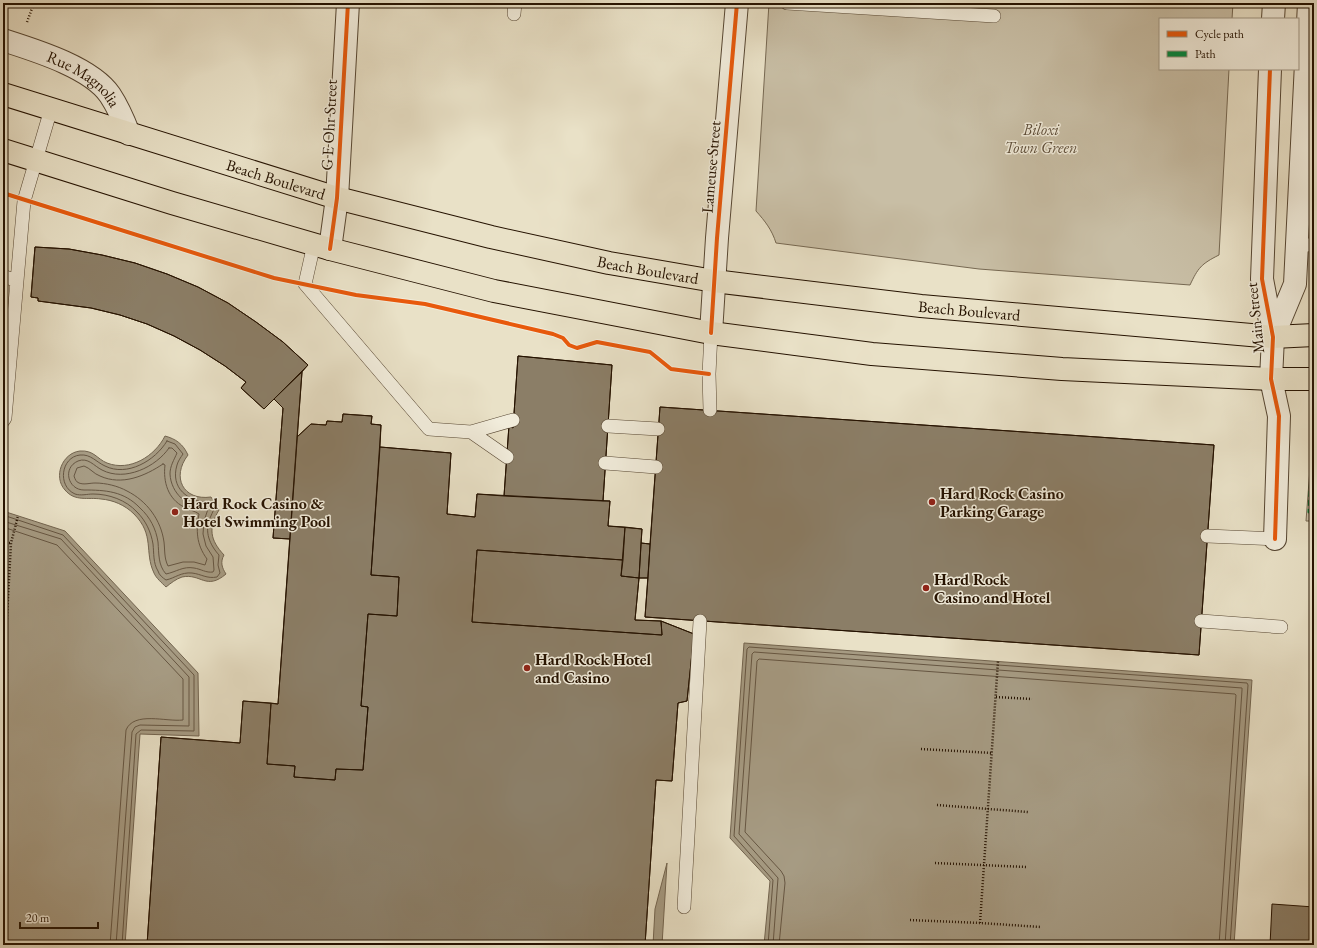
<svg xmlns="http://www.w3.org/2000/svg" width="1317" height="948" viewBox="0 0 1317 948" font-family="'EB Garamond',serif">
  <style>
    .green { fill: #c8bea5; stroke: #766852 }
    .water { fill: #a69b83; stroke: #72644f }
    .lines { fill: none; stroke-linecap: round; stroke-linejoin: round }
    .shore { stroke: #665642; stroke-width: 1 }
    .building { fill: #8b7e67; stroke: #251200 }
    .service-casing { stroke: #564632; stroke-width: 14 }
    .minor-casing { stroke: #564632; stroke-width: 24 }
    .tertiary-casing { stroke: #564632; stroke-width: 24 }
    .primary-casing { stroke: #251200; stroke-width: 24 }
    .path { stroke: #251200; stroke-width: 2.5; stroke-dasharray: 1 2; stroke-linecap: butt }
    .service { stroke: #f1ecdb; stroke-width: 13 }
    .minor { stroke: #f1ecdb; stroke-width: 22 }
    .tertiary { stroke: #f1ecdb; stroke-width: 22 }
    .primary { stroke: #e9e1c7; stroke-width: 22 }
    .quiet { stroke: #00873e; stroke-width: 3; stroke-dasharray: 6 3; stroke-linecap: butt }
    .cycleway-casing { stroke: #f1ecdb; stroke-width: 6 }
    .cycleway { stroke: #e8590c; stroke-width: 4 }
    .poi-dot { fill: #8f2418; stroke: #f1ecdb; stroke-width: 1.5 }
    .labels { text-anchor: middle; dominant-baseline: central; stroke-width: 3; stroke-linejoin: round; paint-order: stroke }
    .street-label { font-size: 16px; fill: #251200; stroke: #f1ecdb }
    .park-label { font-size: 16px; font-style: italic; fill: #5e4e3a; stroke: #f1ecdb }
    .poi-label { font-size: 16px; font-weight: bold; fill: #251200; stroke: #f1ecdb; text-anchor: start }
  </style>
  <rect width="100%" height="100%" fill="#e9e1c7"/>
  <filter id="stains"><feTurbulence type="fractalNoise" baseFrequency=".005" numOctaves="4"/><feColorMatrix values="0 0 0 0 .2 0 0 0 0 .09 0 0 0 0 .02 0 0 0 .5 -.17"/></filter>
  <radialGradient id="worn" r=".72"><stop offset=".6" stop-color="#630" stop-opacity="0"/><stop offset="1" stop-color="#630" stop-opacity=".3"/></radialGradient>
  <path class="green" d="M769 3H1233L1232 19H1160V69H1229L1219 255C1201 264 1198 268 1190 285L979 269 776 243C772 230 765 221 756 211Z
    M1314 416V521H1306Z"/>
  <path class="water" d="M165 436C176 439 183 444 188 455 171 477 183 501 211 497L219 510C208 528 210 540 224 555 220 562 222 568 226 574 206 591 201 573 182 577 176 579 171 583 166 587 162 583 156 578 154 573 144 552 155 535 134 514 125 505 113 500 101 499 88 497 75 502 65 490 53 477 62 453 80 451 94 450 97 459 107 463 130 472 155 456 165 436Z
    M3 511 65 531 198 673 199 736 140 734 125 945H3Z
    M744 643 1252 680 1234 945H764L770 881 730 838Z
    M667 863 662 945H653L655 909Z"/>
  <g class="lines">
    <path class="shore" d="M167 441 175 444 183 454C181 457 178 461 177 465 170 488 188 502 209 502L214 509C213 512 211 515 210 518 204 532 210 545 219 555L218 565 220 573 217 577C207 579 201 574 192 573 181 572 175 578 166 580 163 578 159 575 158 571 153 563 154 553 153 544 151 532 146 521 137 512 126 500 109 494 93 494 87 494 81 496 75 494 57 486 61 457 80 455 91 454 96 462 105 466 127 477 155 461 167 441Z
      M169 448H172L177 453C174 460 170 466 170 474 171 493 187 508 206 507L208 509 204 521 203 534 206 546 213 557 214 570 213 572C206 573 201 569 194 568 183 566 176 572 166 574 158 565 159 554 158 542 156 529 150 517 140 508 124 491 105 490 84 490 68 490 62 468 78 461 88 457 94 466 102 470 125 482 156 467 169 448Z
      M163 464 165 465C163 482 168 499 184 507 189 510 195 511 199 514 196 530 196 544 207 559L205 565 194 562H183L168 566C164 558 165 550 164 542 161 520 147 501 127 491 118 486 106 483 95 483 90 483 84 485 79 483 76 482 75 479 74 476L77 468 84 466C90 468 94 474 100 476 122 486 145 476 163 464Z
      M3 515 63 535 194 675V731L141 730 136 734 122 945
      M3 521 61 539 189 677V726L140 725 135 727 132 732 116 945
      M3 527 57 545 183 679V720C166 722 134 711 126 730L110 945
      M768 945 773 880 734 836 747 649 749 647 1247 683 1248 685 1230 945
      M773 945 778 878 739 834 752 654 754 652 1242 688V690L1225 945
      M779 945 785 883 784 876 781 871 745 832 757 661 759 659 1235 694 1236 695 1219 945"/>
  </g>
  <path class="building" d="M35 247 69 249 102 255 135 263 167 274 198 287 228 303 256 322 283 342 308 365 264 409 241 388 246 382 225 366 200 350 174 336 147 324 120 315 91 308 38 301V298L31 297Z
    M35 247 69 249 102 255 135 263 167 274 198 287 228 303 256 322 283 342 308 365 302 372 297 437 311 424 326 425 327 421 342 422 343 414 372 416 371 424 381 425 380 447 451 453 447 514 475 517 477 494 504 496 509 425 513 428 518 356 612 365 603 501H610L608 526 642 529 641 543 650 544 660 407 1214 445 1199 655 645 617 648 578H639L635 620 661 621 694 634 687 701 678 703 672 781 656 780 645 945H147L161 737 240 743 243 701 278 704 290 539 273 538 283 408 274 399 264 409 241 388 246 382 225 366 200 350 174 336 147 324 120 315 91 308 38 301V298L31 297Z
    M518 356 612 365 603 501 504 496 509 425 513 428Z
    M302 372 290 539 273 538 283 408 274 399Z
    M660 407 1214 445 1199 655 645 617Z
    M343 414 372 416 371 424 381 425 371 575 399 577 397 616 368 614 361 706 368 707 363 770 336 769 335 780 294 777 295 766 267 764 271 703 278 704 297 437 311 424 326 425 327 421 342 422Z
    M380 447 451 453 447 514 475 517 477 494 610 501 608 526 625 527 623 560 477 550 472 622 662 635 661 621 694 634 687 701 678 703 672 781 656 780 645 945H147L161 737 240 743 243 701 271 703 267 764 295 766 294 777 335 780 336 769 363 770 368 707 361 706 368 614 397 616 399 577 371 575Z
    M625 527 642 529 639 578 621 576Z
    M641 543 650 544 648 578H639Z
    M477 550 623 560 621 576 639 578 635 620 661 621 662 635 472 622Z
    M1272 904 1314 907V945H1270Z"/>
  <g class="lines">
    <g class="service-casing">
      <path id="service" d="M787 3 994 16
        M514 14 515 3
        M314 244 305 284 429 429 471 432
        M1297 245H1314
        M3 276 17 281
        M710 410 709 374 711 333
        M3 421 5 418 24 201 51 109
        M608 426 658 429
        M507 457 471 432 513 420
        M605 463 656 467
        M1207 536 1275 539
        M1201 621 1281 627
        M684 907 700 621"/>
    </g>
    <g class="minor-casing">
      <g id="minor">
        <path id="s1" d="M3 40C34 50 91 67 110 95 118 107 124 121 129 134"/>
        <path d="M330 249 337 198 348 3"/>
        <path d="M1273 337 1271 379 1279 416 1275 539"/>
      </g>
    </g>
    <g class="tertiary-casing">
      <path id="tertiary" d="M1273 19 1274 3
        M1270 69 1262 279 1273 337
        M711 333 717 238 737 3
        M1273 337 1295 284 1309 3"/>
    </g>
    <g class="primary-casing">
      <g id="primary">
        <path id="s2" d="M3 94 337 198 491 237 609 263 714 281 921 306 1273 337 1314 335"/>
        <path d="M3 150 172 203 330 249 494 291 711 333 872 354 1062 369 1271 379H1314"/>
      </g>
    </g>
    <path class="path" d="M27 22 34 3
      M3 543H11
      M3 691 11 543 18 516
      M996 697 1032 699
      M921 749 992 753
      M937 805 1028 812
      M935 863 1026 867
      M910 920 980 923 1041 927
      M980 923 998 661"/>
    <use href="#service" class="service"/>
    <use href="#minor" class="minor"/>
    <use href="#tertiary" class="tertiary"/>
    <use href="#primary" class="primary"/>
    <path class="quiet" d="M1314 419 1309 512H1314"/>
    <g class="cycleway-casing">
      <path id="cycleway" d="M1270 69 1262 279 1273 337 1271 379 1279 416 1275 539
        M3 193 274 278 356 295 425 304 553 334 563 338 569 345 577 348 597 342 650 352 671 369 709 374
        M330 249 337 198 348 3
        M711 333 717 238 737 3"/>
    </g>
    <use href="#cycleway" class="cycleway"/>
  </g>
  <g class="poi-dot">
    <circle cx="932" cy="502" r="4"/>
    <circle cx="175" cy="512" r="4"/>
    <circle cx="926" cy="588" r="4"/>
    <circle cx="527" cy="668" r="4"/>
  </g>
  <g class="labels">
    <g class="street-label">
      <text stroke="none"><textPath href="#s1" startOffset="91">Rue Magnolia</textPath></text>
      <text transform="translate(329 125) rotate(-87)">G E Ohr Street</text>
      <text transform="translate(711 167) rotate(-85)">Lameuse Street</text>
      <text stroke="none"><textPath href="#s2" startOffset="286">Beach Boulevard</textPath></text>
      <text stroke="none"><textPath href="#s2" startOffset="669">Beach Boulevard</textPath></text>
      <text stroke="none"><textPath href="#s2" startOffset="993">Beach Boulevard</textPath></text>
      <text transform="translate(1255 318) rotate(-96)">Main Street</text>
    </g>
    <g class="park-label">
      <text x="1041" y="129">Biloxi<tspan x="1041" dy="18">Town Green</tspan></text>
    </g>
    <g class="poi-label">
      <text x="940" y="493">Hard Rock Casino<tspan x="940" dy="18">Parking Garage</tspan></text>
      <text x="183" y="503">Hard Rock Casino &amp;<tspan x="183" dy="18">Hotel Swimming Pool</tspan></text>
      <text x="934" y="579">Hard Rock<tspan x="934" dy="18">Casino and Hotel</tspan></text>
      <text x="535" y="659">Hard Rock Hotel<tspan x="535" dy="18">and Casino</tspan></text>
    </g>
  </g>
  <rect width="1317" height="948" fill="none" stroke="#e9e1c7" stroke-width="16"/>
  <rect x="4" y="4" width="1309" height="940" fill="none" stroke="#251200" stroke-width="2"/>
  <rect x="8" y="8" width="1301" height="932" fill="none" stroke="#251200"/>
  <rect x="1159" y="18" width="140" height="52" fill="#f1ecdb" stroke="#9f9583"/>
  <rect x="1167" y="31" width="20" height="6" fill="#e8590c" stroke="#9f9583"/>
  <text x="1195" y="38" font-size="12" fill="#251200">Cycle path</text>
  <rect x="1167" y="51" width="20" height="6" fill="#00873e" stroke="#9f9583"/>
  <text x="1195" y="58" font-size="12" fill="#251200">Path</text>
  <path d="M20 922v6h78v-6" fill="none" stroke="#251200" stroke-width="2"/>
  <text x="26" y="922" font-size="12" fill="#251200" stroke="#f1ecdb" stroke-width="3" paint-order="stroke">20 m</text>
  <rect width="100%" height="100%" filter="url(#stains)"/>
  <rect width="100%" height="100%" fill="url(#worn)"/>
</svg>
